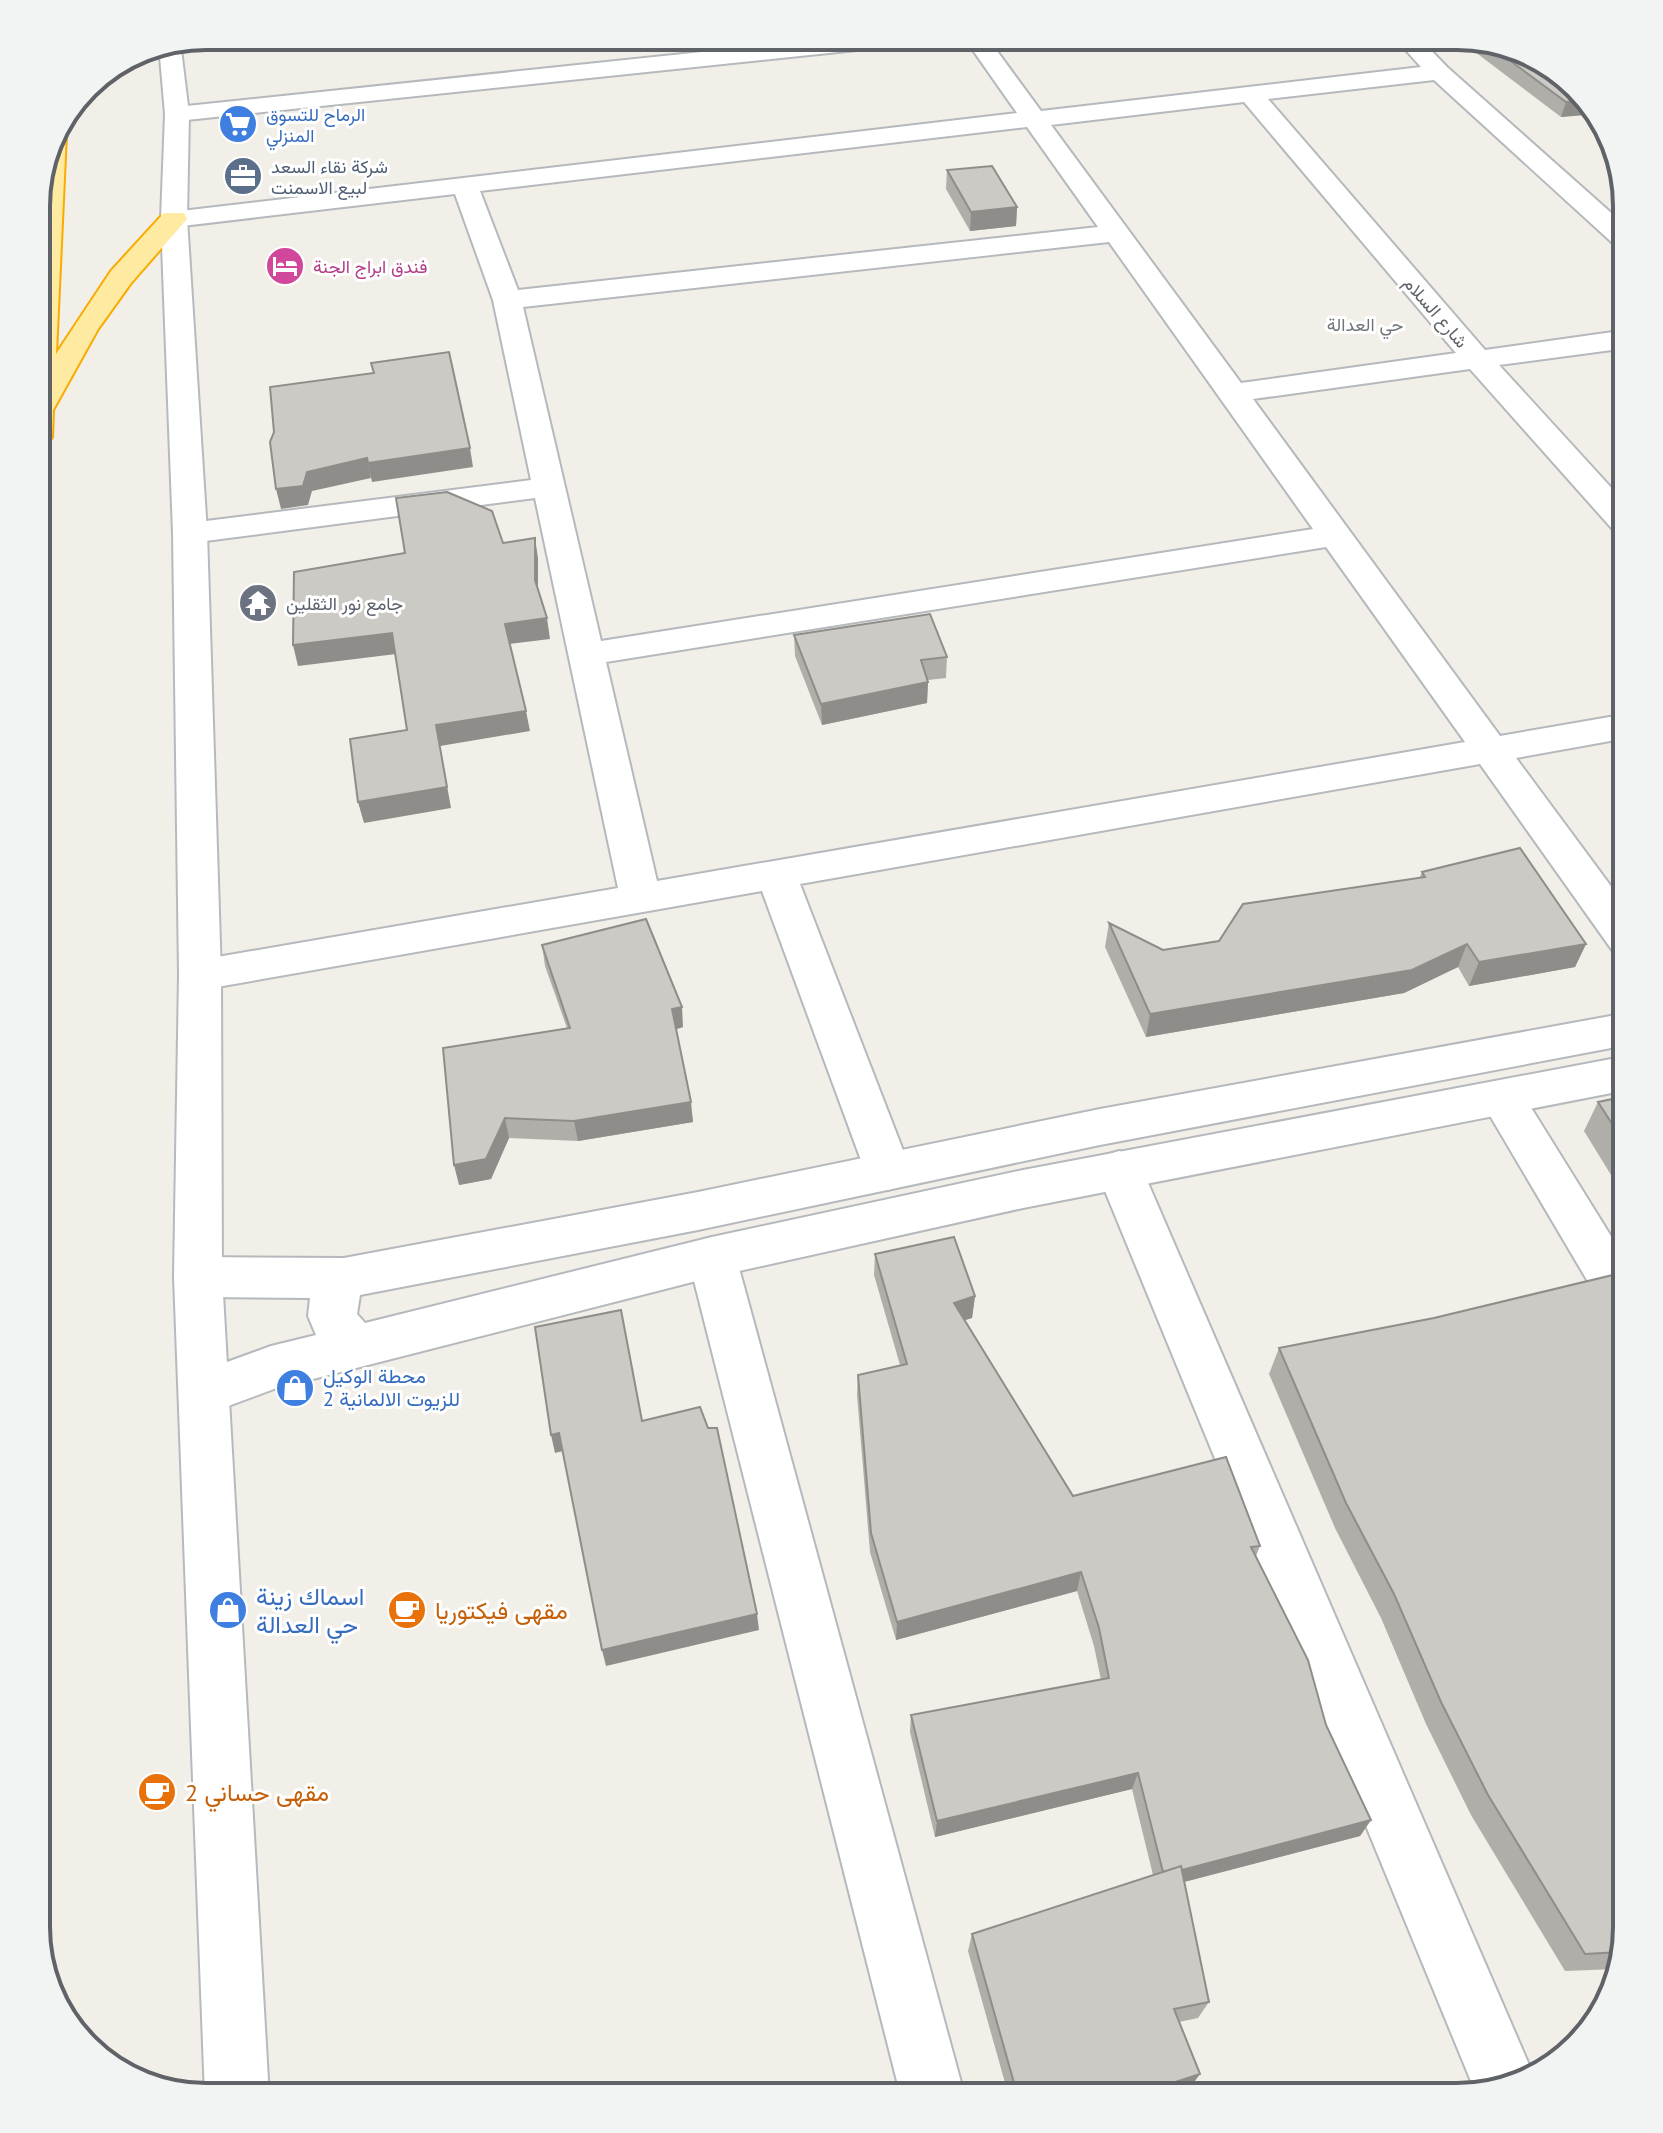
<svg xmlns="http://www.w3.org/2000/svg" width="1663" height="2133" viewBox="0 0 1663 2133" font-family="'PT Sans',Vazirmatn,sans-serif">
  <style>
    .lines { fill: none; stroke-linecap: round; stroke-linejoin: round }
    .minor-casing { stroke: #b5b8bc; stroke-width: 4 }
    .tertiary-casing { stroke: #b5b8bc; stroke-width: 4 }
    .secondary-casing { stroke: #b6babf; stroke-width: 4 }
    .trunk-casing { stroke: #f9ab00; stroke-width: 4 }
    .minor { fill: #fff; fill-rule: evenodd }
    .tertiary { fill: #fff; fill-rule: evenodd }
    .secondary { fill: #fff; fill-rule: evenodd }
    .trunk { fill: #feeaa1; fill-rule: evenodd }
    .wall { fill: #afaea9 }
    .shaded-wall { fill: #8f8d8a }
    .building { fill: #cccac5; stroke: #8f8d8a; stroke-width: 2 }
    .labels { text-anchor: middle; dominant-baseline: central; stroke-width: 6; stroke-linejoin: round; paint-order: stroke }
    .far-shop-label { font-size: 18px; fill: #366cbe; stroke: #fff; text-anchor: start }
    .far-service-label { font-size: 18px; fill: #4e5e75; stroke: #fff; text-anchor: start }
    .far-hotel-label { font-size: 18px; fill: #b23c85; stroke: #fff; text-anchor: start }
    .far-street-label { font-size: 18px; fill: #5f6368; stroke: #fff }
    .far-neighbourhood-label { font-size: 18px; fill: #70757a; stroke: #fff }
    .far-worship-label { font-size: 18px; fill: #5b616d; stroke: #fff; text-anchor: start }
    .shop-label { font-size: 20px; fill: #366cbe; stroke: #fff; text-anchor: start }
    .near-shop-label { font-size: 24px; fill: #366cbe; stroke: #fff; text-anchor: start }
    .near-food-label { font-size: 24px; fill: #c56008; stroke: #fff; text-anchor: start }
    .rim { fill: none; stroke: #5f6368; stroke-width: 4 }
  </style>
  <rect width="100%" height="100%" fill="#f1efe8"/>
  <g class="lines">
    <g class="minor-casing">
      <path id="minor" d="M963 36H986L1041 111 1421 67 1393 36H1417L1447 67 1627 227V249L1617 247 1434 80 1268 99 1485 350 1627 330V348L1499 365 1627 505V535L1615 532 1470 369 1253 399 1500 736 1627 714V738L1516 758 1627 908V954L1612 950 1480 764 800 884 911 1171 904 1184 888 1190 872 1184 865 1171 762 891 200 990 185 986 179 975 185 964 200 960 618 888 535 498 190 543 178 540 173 533 178 526 190 523 531 480 493 300 455 194 174 227 164 225 161 219 164 213 1017 113ZM1244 102 1456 353 1241 383 1051 125ZM1027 127 1098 227 518 290 480 191ZM1109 242 1313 529 601 641 523 307ZM1326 547 1465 742 657 881 606 662Z
        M1501 1080 1517 1085 1627 1262V1325L1610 1319 1479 1097 1485 1085Z
        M1119 1151 1135 1156 1142 1169 1533 2074 1475 2091 1096 1169 1103 1156Z
        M712 1237 729 1243 736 1257 965 2097H901L688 1257 695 1243Z"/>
    </g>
    <g class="tertiary-casing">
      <path id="tertiary" d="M855 36H936L932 41 924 43 177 121 168 119 165 114 168 109 177 107Z
        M1627 1013V1045L1100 1145 698 1230 360 1295 357 1314 365 1323 712 1237 1023 1170 1627 1056V1090L1023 1208 712 1277 274 1389 204 1415 186 1409 179 1393 186 1377 271 1346 316 1335 308 1316 310 1298 198 1297 181 1291 174 1277 181 1263 198 1257 344 1258 698 1192 1100 1109Z"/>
    </g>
    <g class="secondary-casing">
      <path id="secondary" d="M180 41 189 114 187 219 207 533 221 975 222 1277 269 2097H205L174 1277 179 975 173 533 161 219 165 114 159 45Z"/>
    </g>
    <g class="trunk-casing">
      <path id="trunk" d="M56 127 66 134 56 354 111 271 164 213H184L187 219 131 283 98 329 53 410 52 437 47 444 36 446V195Z"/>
    </g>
    <use href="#minor" class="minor"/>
    <use href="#tertiary" class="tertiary"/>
    <use href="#secondary" class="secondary"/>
    <use href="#trunk" class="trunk"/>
  </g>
  <path class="wall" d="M1454 36H1467L1542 59 1599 112 1561 117Z
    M947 170 1017 207 1016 226 970 231 946 189Z
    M794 635 947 657 946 678 928 680 927 703 822 725 795 656Z
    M1422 872 1586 944 1575 967 1469 986 1458 967 1404 993 1146 1037 1105 947 1109 923 1163 950 1219 941 1420 877Z
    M542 945 683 1027 676 1029 693 1122 578 1141 509 1138 491 1179 459 1185 567 1028 545 966Z
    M1627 1096V1201L1584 1131 1598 1102Z
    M875 1254 975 1296 972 1318 965 1320 1073 1496 1260 1546 1256 1556 1326 1725 1371 1820 1360 1836 1184 1882 1209 2002 1198 2018 1179 2022 1190 2088 1164 2097H1009L968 1951 972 1934 1153 1875 1132 1789 935 1837 910 1732 911 1715 1101 1680 1094 1646 1077 1591 896 1640 870 1552 857 1395 858 1375 900 1365 874 1275Z
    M1279 1348 1627 1927 1616 1969 1565 1971 1471 1815 1426 1724 1381 1618 1335 1528 1269 1374Z"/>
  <path class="shaded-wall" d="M1586 100 1599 114 1561 117 1566 102Z
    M1017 207 1016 226 970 231 971 212Z
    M470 448 473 467 372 482 368 463Z
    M367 458 371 478 312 491 308 505 281 509 276 489 307 472Z
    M535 538 538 558V601L535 580Z
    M547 618 550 639 509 644 505 624Z
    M392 633 396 654 298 666 293 645Z
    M928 682 927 703 822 725 821 704Z
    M526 711 530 731 440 746 451 808 364 823 358 802 436 725Z
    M1467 944 1458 967 1404 993 1146 1037 1150 1014Z
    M1586 944 1575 967 1469 986 1479 962Z
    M682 1007 683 1027 674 1030 672 1009Z
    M691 1102 693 1122 578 1141 574 1121Z
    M505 1118 509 1138 491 1179 459 1185 454 1165Z
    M975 1296 972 1318 952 1324 954 1303Z
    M559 1433 563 1451 555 1453 551 1435Z
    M1081 1572 1077 1591 896 1640 897 1622Z
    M757 1614 759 1630 606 1666 602 1650Z
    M1138 1773 1132 1789 935 1837 937 1821Z
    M1371 1820 1360 1836 1157 1889 1163 1874Z
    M1200 2074 1190 2088 1164 2097H1129Z"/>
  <path class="building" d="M1485 42 1542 59 1586 100 1566 102Z
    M992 166 1017 207 971 212 947 170Z
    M449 352 470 448 368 463 367 458 307 472 303 486 276 489 270 442 274 432 270 387 374 373 371 363Z
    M447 492 492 511 503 543 535 538V580L547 618 505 624 526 711 436 725 447 787 358 802 350 739 407 730 392 633 293 645 294 572 405 553 396 498Z
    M930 614 947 657 921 660 928 682 821 704 794 635Z
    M1520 848 1586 944 1479 962 1467 944 1412 970 1150 1014 1109 923 1163 950 1219 941 1243 904 1425 877 1422 872Z
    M646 919 682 1007 672 1009 691 1102 574 1121 505 1118 486 1159 454 1165 443 1048 570 1028 542 945Z
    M1627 1096V1147L1598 1102Z
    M954 1237 975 1296 954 1303 1073 1496 1226 1457 1260 1546 1251 1547 1308 1660 1326 1725 1371 1820 1182 1870 1181 1866 1163 1872 1138 1773 937 1821 911 1715 1109 1678 1099 1628 1081 1572 897 1622 871 1533 858 1375 907 1364 875 1254Z
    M1613 1275 1627 1295V1927L1620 1952 1585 1954 1488 1795 1441 1702 1394 1594 1346 1503 1279 1348 1434 1318Z
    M621 1310 642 1421 700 1407 708 1428H717L757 1614 602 1650 559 1433 551 1435 535 1327Z
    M1181 1866 1209 2002 1174 2009 1200 2074 1129 2097H1018L972 1934Z"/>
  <defs>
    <g id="supermarket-disc" transform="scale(2)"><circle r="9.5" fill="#3f7fe0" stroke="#fff"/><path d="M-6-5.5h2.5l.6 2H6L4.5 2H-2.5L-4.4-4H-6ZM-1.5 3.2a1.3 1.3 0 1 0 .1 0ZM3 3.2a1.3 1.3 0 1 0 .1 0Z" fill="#fff"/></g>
    <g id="office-disc" transform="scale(2)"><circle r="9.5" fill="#5c6f8a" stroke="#fff"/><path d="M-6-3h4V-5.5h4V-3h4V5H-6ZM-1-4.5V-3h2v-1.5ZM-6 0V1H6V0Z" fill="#fff"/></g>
    <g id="hotel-disc" transform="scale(2)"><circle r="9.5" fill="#d1479c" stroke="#fff"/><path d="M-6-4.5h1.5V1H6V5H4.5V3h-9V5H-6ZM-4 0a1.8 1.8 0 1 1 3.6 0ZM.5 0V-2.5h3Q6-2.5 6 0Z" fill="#fff"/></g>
    <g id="temple-disc" transform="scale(2)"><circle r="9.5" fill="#6b7280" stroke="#fff"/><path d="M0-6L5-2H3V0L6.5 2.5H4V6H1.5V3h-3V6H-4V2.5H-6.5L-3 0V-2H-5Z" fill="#fff"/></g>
    <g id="shop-disc" transform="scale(2)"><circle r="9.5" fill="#3f7fe0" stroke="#fff"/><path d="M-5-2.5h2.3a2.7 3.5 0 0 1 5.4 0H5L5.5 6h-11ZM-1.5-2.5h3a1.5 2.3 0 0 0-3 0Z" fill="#fff"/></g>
    <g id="cafe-disc" transform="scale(2)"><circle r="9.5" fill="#e8710a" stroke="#fff"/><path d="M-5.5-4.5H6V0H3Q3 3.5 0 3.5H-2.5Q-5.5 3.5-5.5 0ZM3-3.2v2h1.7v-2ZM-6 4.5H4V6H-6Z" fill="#fff"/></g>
  </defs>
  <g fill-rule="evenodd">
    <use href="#supermarket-disc" x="238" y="124"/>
    <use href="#office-disc" x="243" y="176"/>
    <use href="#hotel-disc" x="285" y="266"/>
    <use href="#temple-disc" x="258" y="603"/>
    <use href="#shop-disc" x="295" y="1388"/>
    <use href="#shop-disc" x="228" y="1610"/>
    <use href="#cafe-disc" x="407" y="1610"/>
    <use href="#cafe-disc" x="157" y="1792"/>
  </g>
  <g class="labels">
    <g class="far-shop-label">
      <text x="266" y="114">الرماح للتسوق<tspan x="266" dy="21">المنزلي</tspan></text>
    </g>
    <g class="far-service-label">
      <text x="271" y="166">شركة نقاء السعد<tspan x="271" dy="21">لبيع الاسمنت</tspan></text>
    </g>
    <g class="far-hotel-label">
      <text x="313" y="266">فندق ابراج الجنة</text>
    </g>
    <g class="far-street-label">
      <text transform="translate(1436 312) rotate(49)">شارع السلام</text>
    </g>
    <g class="far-neighbourhood-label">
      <text x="1365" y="324">حي العدالة</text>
    </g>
    <g class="far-worship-label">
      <text x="286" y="603">جامع نور الثقلين</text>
    </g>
    <g class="shop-label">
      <text x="323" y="1376">محطة الوكيل<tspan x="323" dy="23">للزيوت الالمانية 2</tspan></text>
    </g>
    <g class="near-shop-label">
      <text x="256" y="1596">اسماك زينة<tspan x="256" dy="28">حي العدالة</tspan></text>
    </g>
    <g class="near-food-label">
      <text x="435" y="1610">مقهى فيكتوريا</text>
      <text x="185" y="1792">مقهى حساني 2</text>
    </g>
  </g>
  <path d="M0 0H1663V2133H0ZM206 50H1457A156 156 0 0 1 1613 206V1927A156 156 0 0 1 1457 2083H206A156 156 0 0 1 50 1927V206A156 156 0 0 1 206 50Z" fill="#f2f3f3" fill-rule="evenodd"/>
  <path class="rim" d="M206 50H1457A156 156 0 0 1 1613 206V1927A156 156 0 0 1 1457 2083H206A156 156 0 0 1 50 1927V206A156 156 0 0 1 206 50Z"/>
</svg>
